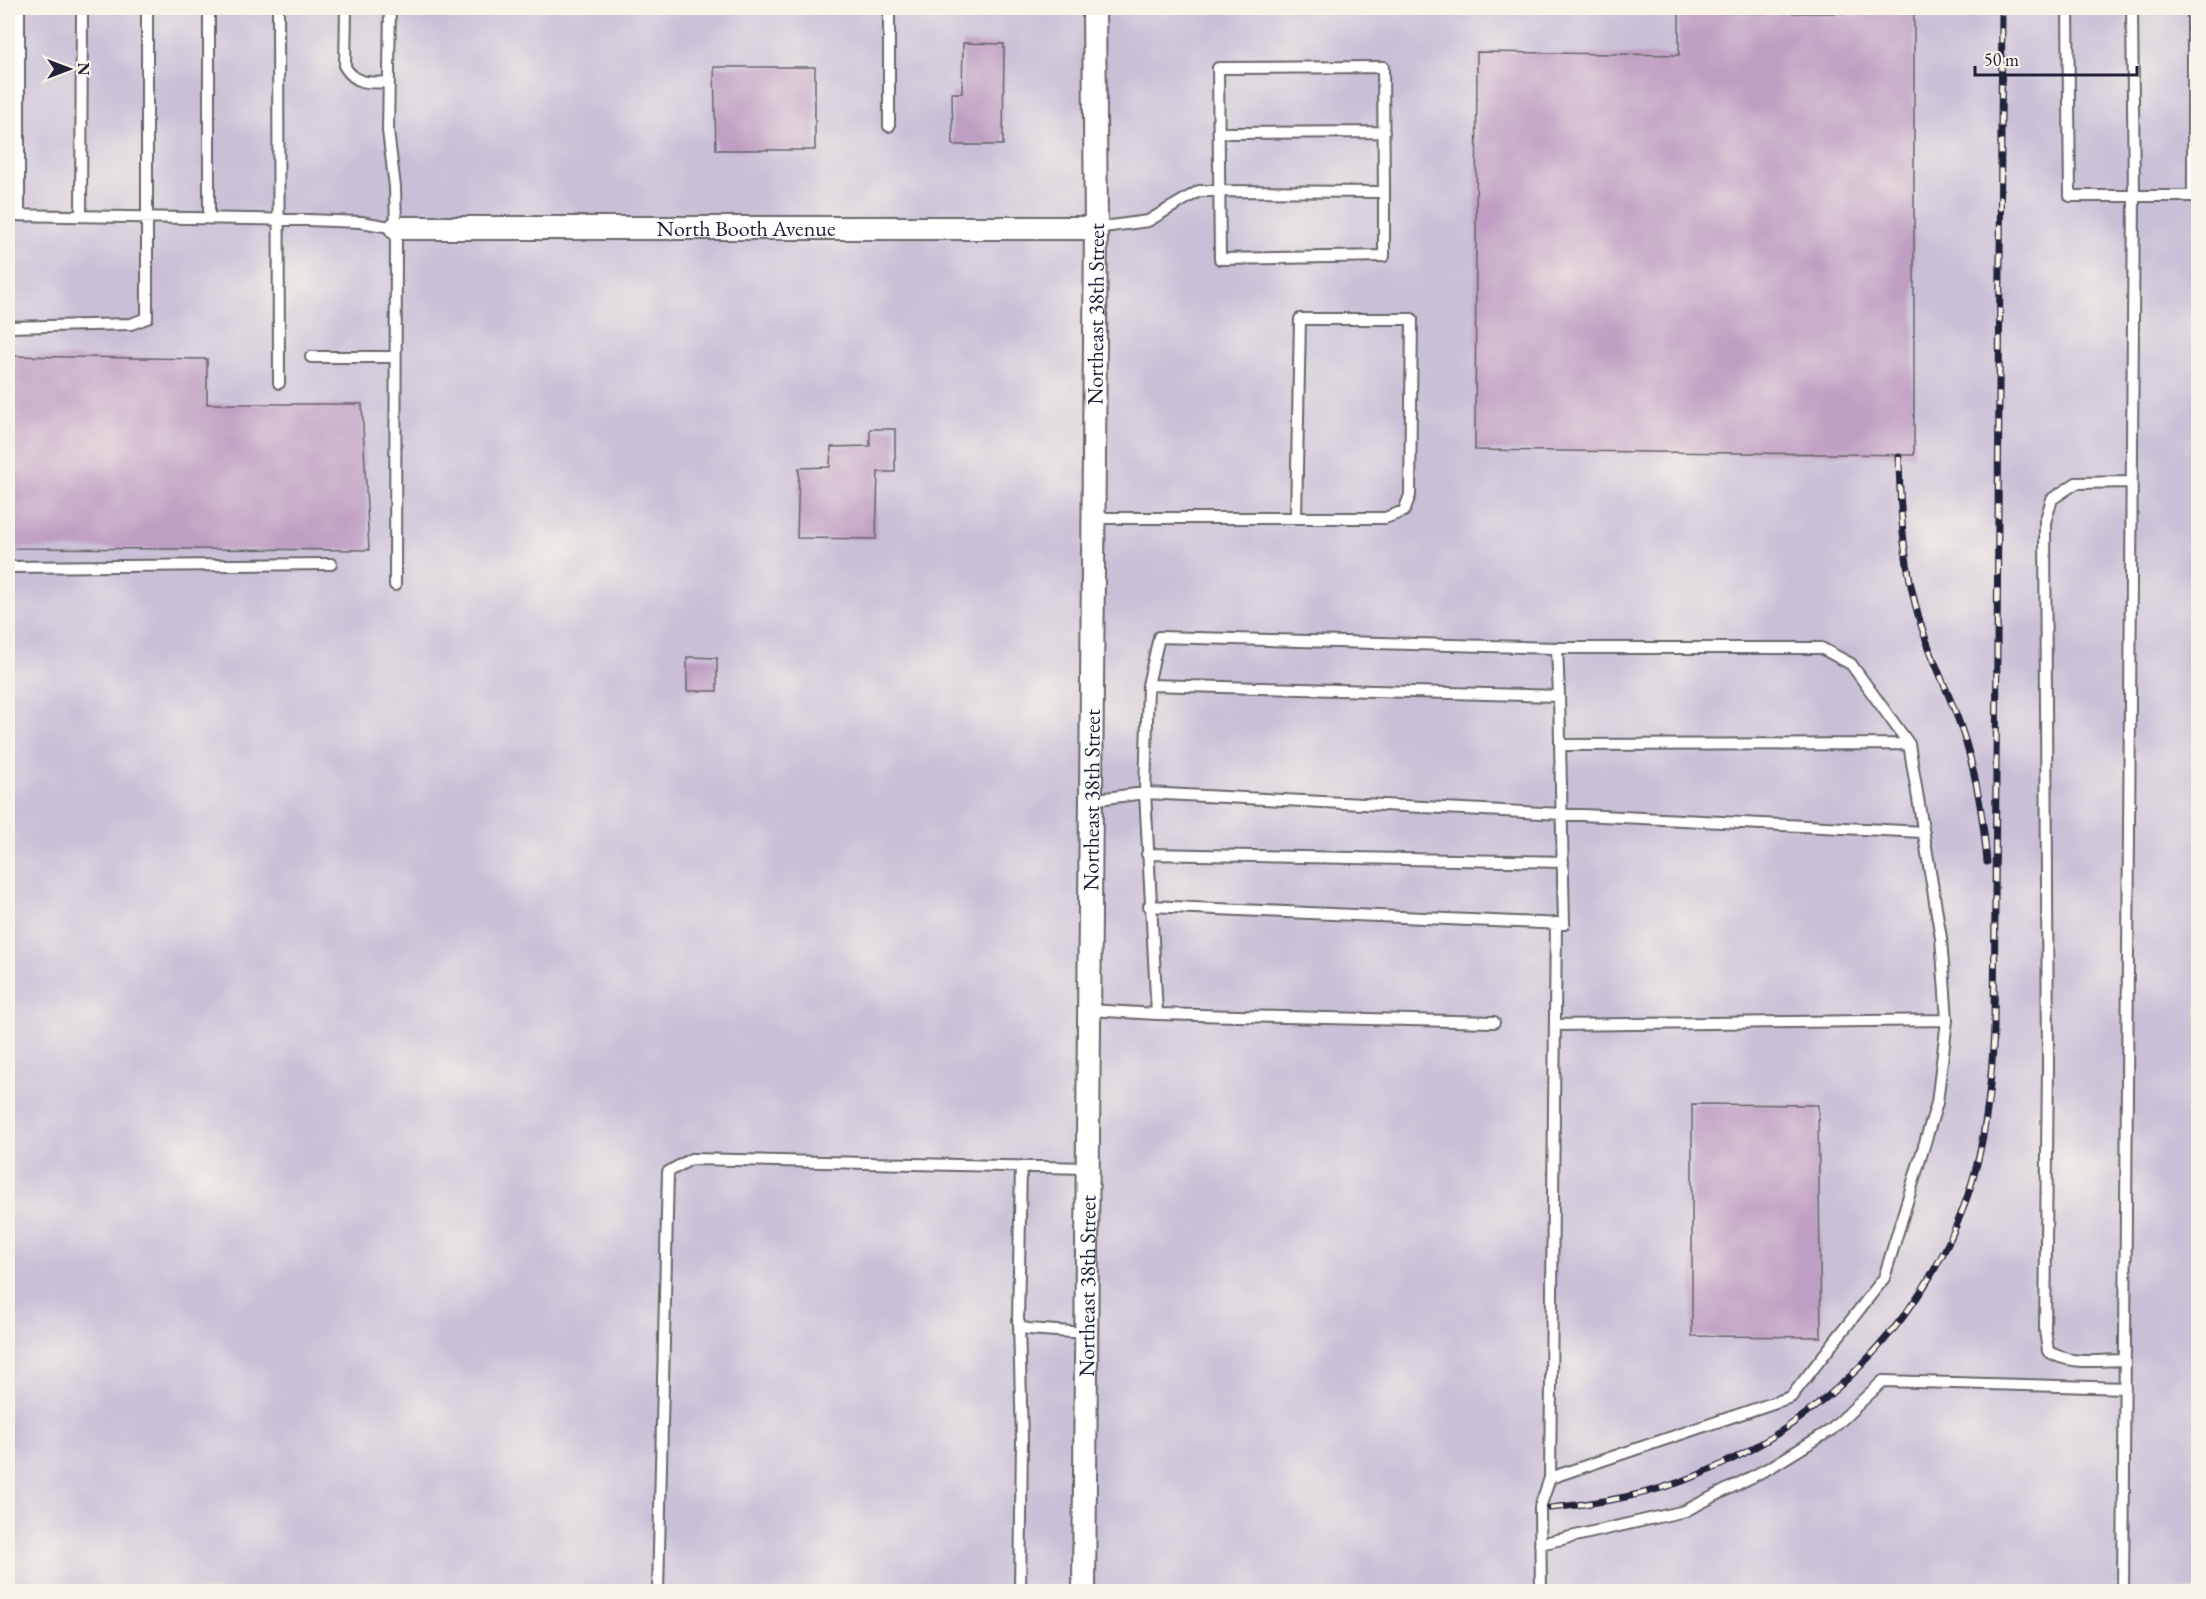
<svg xmlns="http://www.w3.org/2000/svg" width="2206" height="1599" viewBox="0 0 2206 1599" font-family="'EB Garamond',serif">
  <style>
    .industrial { fill: #c9bfd7 }
    .building { fill: #bf9ec3 }
    .lines { fill: none; stroke-linecap: round; stroke-linejoin: round }
    .lane-casing { stroke: #68666b; stroke-width: 14 }
    .street-casing { stroke: #68666b; stroke-width: 26 }
    .lane { stroke: #fff; stroke-width: 10 }
    .street { stroke: #fff; stroke-width: 22 }
    .rail-casing { stroke: #22223b; stroke-width: 7 }
    .rail { stroke: #f7f3e8; stroke-width: 4.5; stroke-dasharray: 14; stroke-linecap: butt }
    .labels { text-anchor: middle; dominant-baseline: central; stroke-width: 4.5; stroke-linejoin: round; paint-order: stroke }
    .street-label { font-size: 22px; fill: #22223b; stroke: #f7f3e8 }
  </style>
  <rect width="100%" height="100%" fill="#f7f3e8"/>
  <filter id="ink" filterUnits="userSpaceOnUse"><feTurbulence type="fractalNoise" baseFrequency=".0167" numOctaves="2"/><feDisplacementMap in="SourceGraphic" scale="12" xChannelSelector="R" yChannelSelector="G"/><feConvolveMatrix kernelMatrix="1 2 1 2 8 2 1 2 1" color-interpolation-filters="sRGB"/></filter>
  <filter id="wash" filterUnits="userSpaceOnUse"><feTurbulence type="fractalNoise" baseFrequency=".008" numOctaves="4" result="noise"/><feDisplacementMap in="SourceGraphic" scale="24" xChannelSelector="R" yChannelSelector="G"/><feGaussianBlur stdDeviation="1.35" result="paint"/><feColorMatrix in="noise" values="0 0 0 0 0 0 0 0 0 0 0 0 0 0 0 0 0 1.4 0 .05"/><feComposite in="paint" operator="in"/></filter>
  <g filter="url(#wash)">
    <rect width="100%" height="100%" fill="#ebe3c3"/>
    <path class="industrial" d="M8 8H2198V1591H8Z"/>
    <g id="blocks">
      <path class="building" d="M1679 8H1719V13H1914V455L1475 450 1477 52 1679 55Z
        M963 43 1004 44 1003 145H953L952 93H962Z
        M714 67H815V150H716Z
        M8 356 207 359V404H362L369 550 8 548Z
        M870 429H895V472H878L876 539 797 538 799 468 830 467 831 447 870 446Z
        M687 657 717 658V691H687Z
        M1692 1104 1818 1105 1821 1337 1692 1336Z"/>
    </g>
  </g>
  <g filter="url(#ink)">
    <use href="#blocks" fill-opacity="0" stroke="#68666b" stroke-width="1.5"/>
    <g class="lines">
      <g class="lane-casing">
        <path id="lane" d="M209 8V218
          M278 8 279 383
          M346 8 345 67C356 85 371 83 389 82
          M390 8 388 131 395 187 396 228 395 585
          M2068 8 2070 196H2198
          M889 126V8
          M1219 133 1384 132
          M2193 196V8
          M8 215 307 220 361 222 396 228
          M19 215V8
          M81 216 82 8
          M1096 228 1148 221 1199 191H1220L1384 192 1383 67 1218 68 1220 259 1384 256V192
          M8 327 131 324 147 318V8
          M311 357H395
          M1093 518H1385L1404 511 1410 495 1412 319H1300L1296 518
          M8 567 331 564
          M1148 685 1159 637 1557 648 1559 696
          M1560 745 1909 744
          M1147 854 1563 862
          M1149 906 1564 924 1559 696 1148 685 1145 793 1923 832
          M1089 1010 1157 1014 1145 793 1090 800
          M1157 1014 1494 1022
          M1555 1025 1947 1020 1941 938 1909 744 1851 664 1821 648H1557
          M1021 1166 1018 1321 1021 1327 1028 1329 1086 1333
          M1019 1323 1022 1441 1020 1592
          M2125 1360C2100 1360 2070 1366 2048 1351L2045 1330 2048 1066 2045 522 2052 499 2076 483 2131 482
          M1550 1478 1791 1397 1884 1278 1937 1103 1947 1020
          M1540 1544 1685 1511 1771 1467 1831 1430 1883 1381 2125 1388
          M658 1592 668 1172 691 1159 1087 1168
          M1541 1592 1540 1507 1550 1478 1556 923
          M2123 1592 2134 196 2132 8"/>
      </g>
      <g class="street-casing">
        <g id="street">
          <path id="s1" d="M396 228H1096"/>
          <path id="s2" d="M1084 1592 1096 228 1094 8"/>
        </g>
      </g>
      <use href="#lane" class="lane"/>
      <use href="#street" class="street"/>
      <g class="rail-casing">
        <path id="rail" d="M1899 457C1900 514 1904 570 1921 625 1931 657 1946 687 1958 719 1975 765 1983 814 1987 862
          M1550 1508C1600 1503 1649 1495 1696 1476 1830 1421 1941 1306 1977 1164 1988 1119 1992 1075 1994 1029L2002 8"/>
      </g>
      <use href="#rail" class="rail"/>
    </g>
  </g>
  <g class="labels">
    <g class="street-label">
      <text stroke="none"><textPath href="#s1" startOffset="350">North Booth Avenue</textPath></text>
      <text stroke="none"><textPath href="#s2" startOffset="1278">Northeast 38th Street</textPath></text>
      <text stroke="none"><textPath href="#s2" startOffset="792">Northeast 38th Street</textPath></text>
      <text stroke="none"><textPath href="#s2" startOffset="306">Northeast 38th Street</textPath></text>
    </g>
  </g>
  <rect width="2206" height="1599" fill="none" stroke="#f7f3e8" stroke-width="30"/>
  <g transform="translate(69 69) rotate(90)" stroke="#f7f3e8" stroke-width="4.5" paint-order="stroke">
  <path d="M0-4.5L10 22L0 15L-10 22Z" fill="#22223b"/>
  <text y="-9" font-size="16" font-weight="bold" text-anchor="middle" fill="#22223b">N</text>
  </g>
  <path d="M1975 66v9h162v-9" fill="none" stroke="#22223b" stroke-width="3"/>
  <text x="1984" y="66" font-size="18" fill="#22223b" stroke="#f7f3e8" stroke-width="4.5" paint-order="stroke">50 m</text>
</svg>
